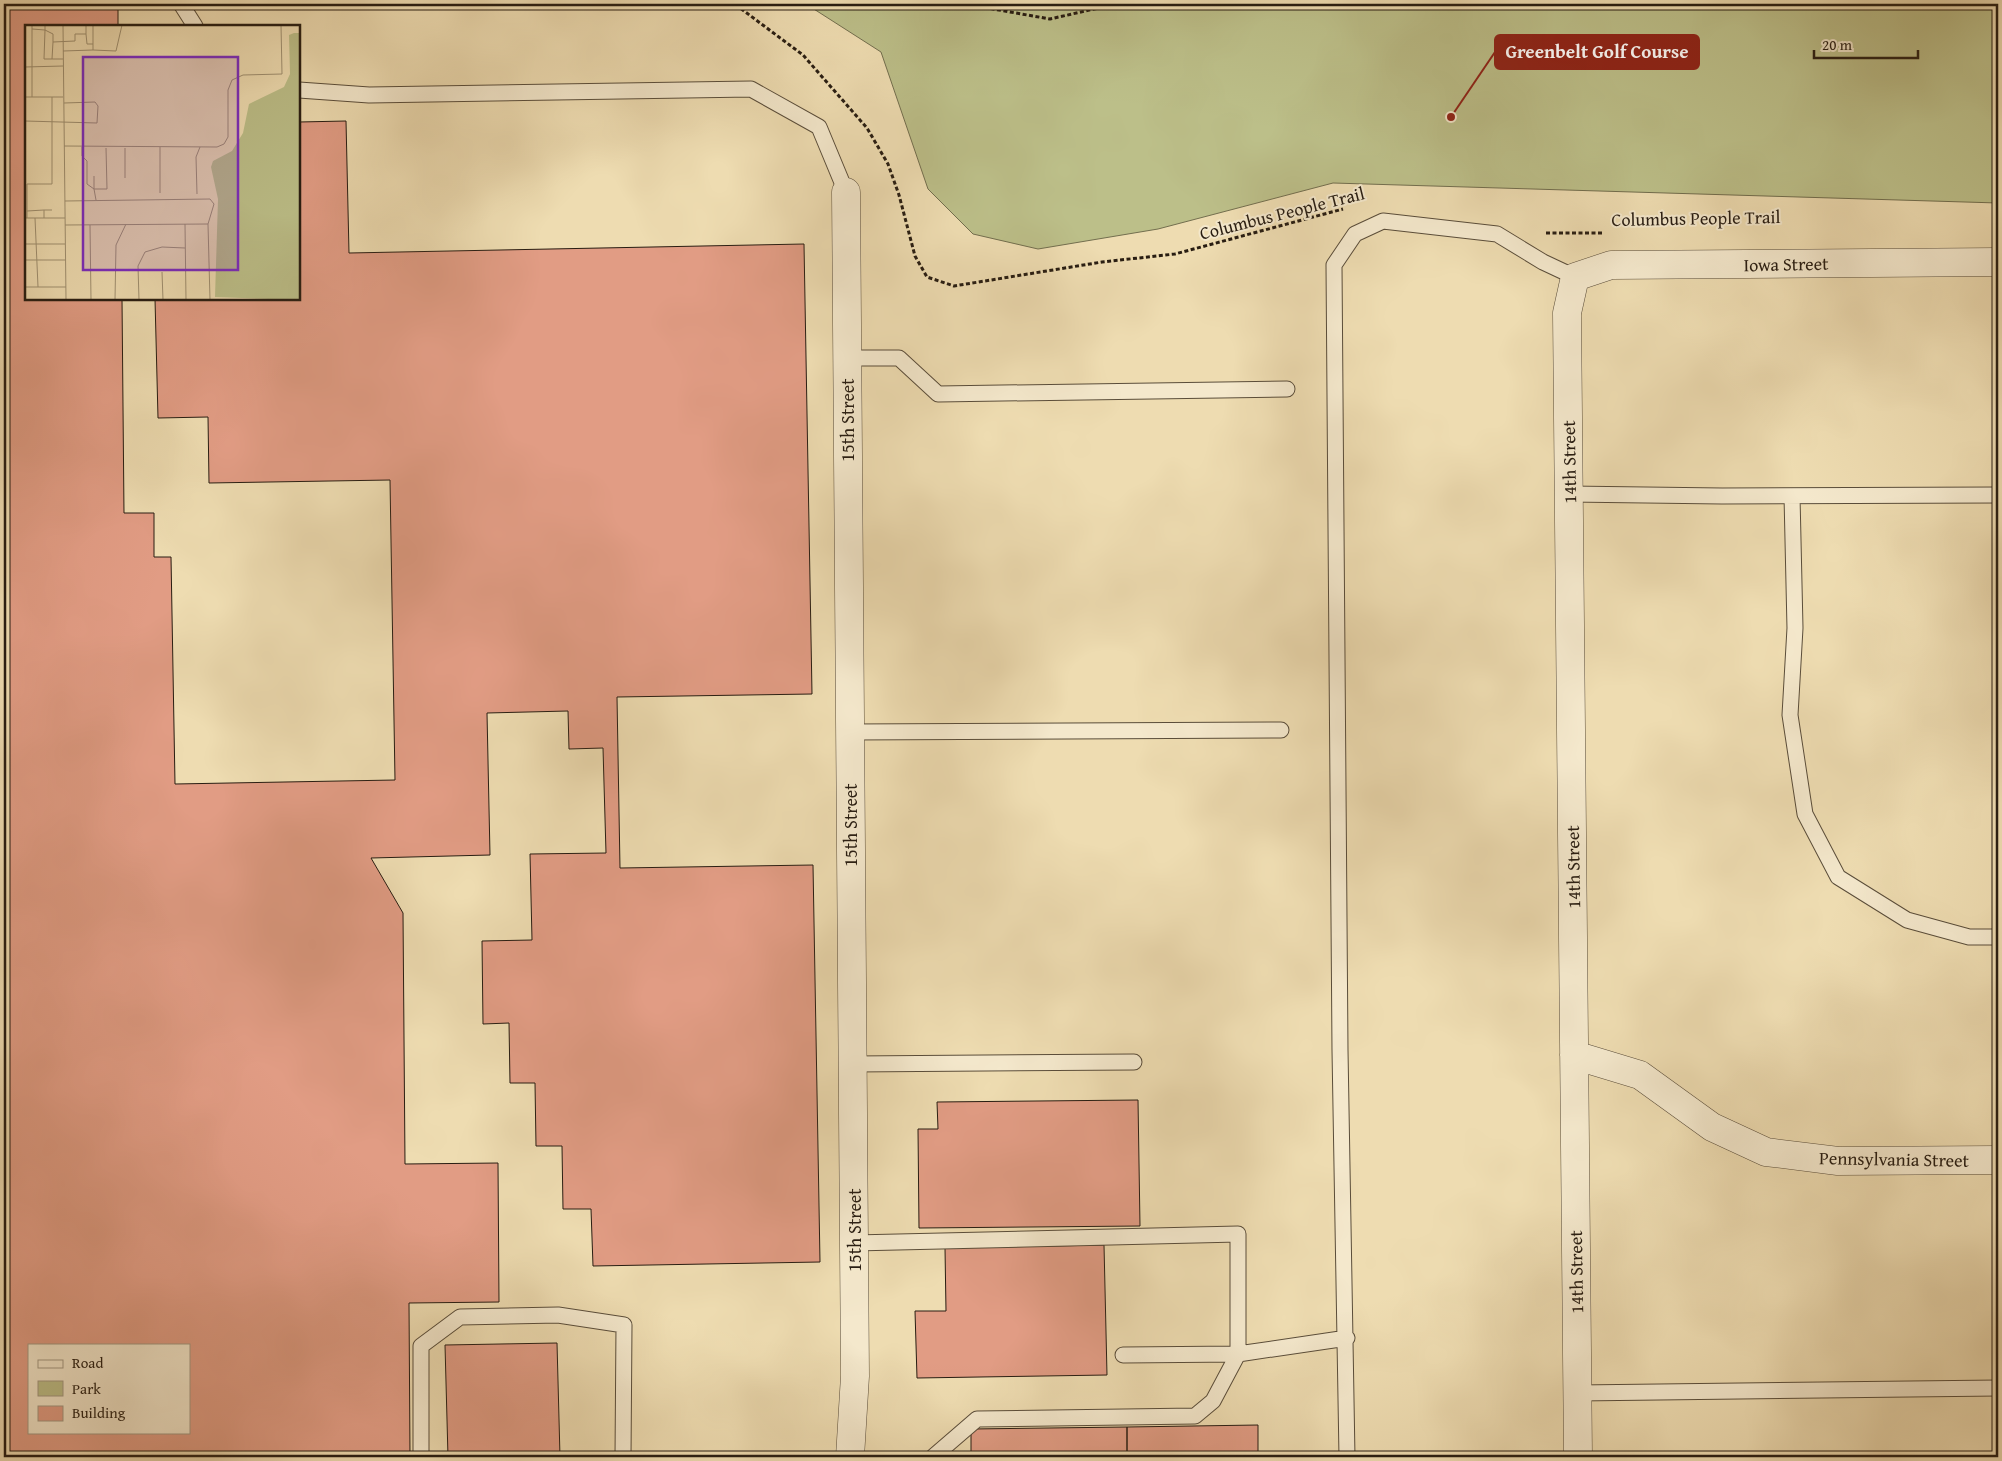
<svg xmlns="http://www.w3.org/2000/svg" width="2002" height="1461" viewBox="0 0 2002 1461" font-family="'Gentium Book Plus',serif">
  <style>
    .green { fill: #bcbf89; stroke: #726e4e }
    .building { fill: #e19c84; stroke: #281d12; fill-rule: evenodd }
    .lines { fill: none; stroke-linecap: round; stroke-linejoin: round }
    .lane-casing { stroke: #5a4d3a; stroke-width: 17 }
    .street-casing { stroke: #5a4d3a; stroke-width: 29 }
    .path { stroke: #281d12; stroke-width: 3; stroke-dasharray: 4 2.5; stroke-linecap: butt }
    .lane { stroke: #f4e8cc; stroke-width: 15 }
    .street { stroke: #f4e8cc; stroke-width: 28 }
    .labels { text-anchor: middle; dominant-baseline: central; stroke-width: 4; stroke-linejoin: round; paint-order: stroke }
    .street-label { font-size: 18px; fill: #281d12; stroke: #f4e8cc }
    .inset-road { fill: none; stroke: #9f9071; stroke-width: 1 }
    .view { fill: #7b2cbf; fill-opacity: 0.15; stroke: #7b2cbf; stroke-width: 2.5 }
    .inset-edge { fill: none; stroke: #281d12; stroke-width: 2.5 }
    .leader { fill: none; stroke: #8f2418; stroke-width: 2 }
    .callout-dot { fill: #8f2418; stroke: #f4e8cc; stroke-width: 2 }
    .callout { fill: #8f2418; stroke: #8f2418; stroke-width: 2 }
    .callout-label { font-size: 19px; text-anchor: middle; font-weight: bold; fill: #fff }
  </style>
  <rect width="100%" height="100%" fill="#eedcb1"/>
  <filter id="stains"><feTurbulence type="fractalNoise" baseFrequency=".004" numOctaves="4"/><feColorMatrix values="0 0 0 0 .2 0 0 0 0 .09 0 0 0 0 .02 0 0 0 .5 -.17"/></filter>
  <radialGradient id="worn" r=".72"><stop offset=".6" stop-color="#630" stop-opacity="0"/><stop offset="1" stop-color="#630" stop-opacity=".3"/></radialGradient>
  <path class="green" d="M806 4H1998V203L1333 183 1158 229 1038 249 973 234 928 189 881 52Z"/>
  <path class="building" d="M4 4H118V26H26V299H122L124 513H154V557H171L175 784 395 780 390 480 209 483 208 417 158 418 155 299H299V122L346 121 349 253 804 244 812 694 617 697 620 868 813 865 820 1262 593 1266 591 1209H563L562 1146H536L535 1083H510L509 1023 483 1024 482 941 532 940 530 854 606 853 603 748 569 749 568 711 487 713 490 855 371 858 403 913 405 1164 498 1163 499 1302 409 1303 410 1457H4ZM29 1345H189V1432H29Z
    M1138 1100 1140 1226 919 1228 918 1129H938L937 1102Z
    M1104 1245 1107 1375 917 1378 915 1311H946L945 1248Z
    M557 1343 560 1457H448L445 1345Z
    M1258 1425V1457H1127V1427Z
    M1127 1427V1457H971V1429Z"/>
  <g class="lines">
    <g class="lane-casing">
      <path id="lane" d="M181 4 195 26
        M299 90 369 95 751 89 819 127 846 192
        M847 358H899L938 394 1287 389
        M1569 494 1722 496 1998 495
        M1792 496 1795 628 1790 715 1805 814 1838 877 1907 920 1969 937H1998
        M850 732 1281 730
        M853 1064 1134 1062
        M854 1243 1238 1234V1354L1123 1355
        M1578 1393 1998 1388
        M421 1457V1346L460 1317 558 1315 624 1325 623 1457
        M933 1457 977 1419 1195 1416 1213 1401 1238 1354 1347 1338
        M1347 1457 1340 1050 1334 265 1355 234 1383 221 1497 234 1543 262 1575 277"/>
    </g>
    <g class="street-casing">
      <path id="street" d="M846 192 855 1376 850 1457
        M1574 1055 1640 1075 1712 1127 1766 1152 1838 1161 1998 1160
        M1578 1457 1567 313 1575 277 1611 265 1998 262"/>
    </g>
    <path class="path" d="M722 4 740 8 803 55 867 128 888 164 899 195 915 256 927 277 954 286 1102 262 1175 254 1343 209
      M965 4 1050 19 1103 7 1108 4
      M1546 233H1603"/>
    <use href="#lane" class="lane"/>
    <use href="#street" class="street"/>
  </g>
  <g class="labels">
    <g class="street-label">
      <text transform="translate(1282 213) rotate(-14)">Columbus People Trail</text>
      <text transform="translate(1696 218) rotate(-1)">Columbus People Trail</text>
      <text transform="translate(1786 264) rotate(-1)">Iowa Street</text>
      <text transform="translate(847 420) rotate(-90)">15th Street</text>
      <text transform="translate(1569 462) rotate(-91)">14th Street</text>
      <text transform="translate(850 825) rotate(-90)">15th Street</text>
      <text transform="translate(1573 867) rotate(-91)">14th Street</text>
      <text transform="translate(1894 1159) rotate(1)">Pennsylvania Street</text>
      <text transform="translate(854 1230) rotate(-90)">15th Street</text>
      <text transform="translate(1576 1272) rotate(-91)">14th Street</text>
    </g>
  </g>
  <g transform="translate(25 25)">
    <rect width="275" height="275" fill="#eedcb1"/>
    <path d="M269 8H275V275L190 272 193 174 186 142 188 136 207 126 218 108 224 79 259 62 265 49 264 10Z" fill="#bcbf89"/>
    <path class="inset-road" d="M7 0V72M20 0V5L28 9V17M38 0 41 275M7 4 20 5 19 34H27M61 9 62 19H68M68 25 91 26 97 0M38 26 68 25V0M38 34H27L28 17 50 16V9H61V0M0 42 38 41M0 72H38M0 96 72 98 73 81 70 77 39 78M39 121 192 122 199 119 203 112V65L207 55 218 50 257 49 256 0M57 122V131L62 136V159L69 164 71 175M135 122V168M100 123V153M69 151V164H82L81 123M172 169 171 132 175 122M40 176 185 174 189 179 183 199M2 186 19 185M0 193H40M2 193V159H27V72M10 193 13 262M19 193V185H27M160 199 161 275M183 199 185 275M40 200 183 199M65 200 66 275M0 219H40M0 235H41M137 247 138 275M0 262H41M90 275 91 220 101 199M114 275 113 241 120 227 137 222 160 223"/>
    <path class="view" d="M58 32H213V245H58Z"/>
    <rect width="275" height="275" class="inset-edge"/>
  </g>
  <path class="leader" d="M1451 117L1495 52"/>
  <circle class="callout-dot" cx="1451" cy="117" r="5"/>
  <rect class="callout" x="1495" y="35" width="204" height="34" rx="5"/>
  <g class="callout-label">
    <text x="1597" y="58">Greenbelt Golf Course</text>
  </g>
  <rect width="2002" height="1461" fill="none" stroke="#eedcb1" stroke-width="20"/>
  <rect x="5" y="5" width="1992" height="1451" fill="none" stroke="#281d12" stroke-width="2.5"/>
  <rect x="10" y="10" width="1982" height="1441" fill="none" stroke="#281d12"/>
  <rect x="28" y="1344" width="162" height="90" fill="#f4e8cc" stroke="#a29782"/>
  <rect x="38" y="1360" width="25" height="8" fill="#f4e8cc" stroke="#a29782"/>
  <text x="72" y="1368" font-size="15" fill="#281d12">Road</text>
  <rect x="38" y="1381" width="25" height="15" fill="#bcbf89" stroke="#a29782"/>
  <text x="72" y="1394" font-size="15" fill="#281d12">Park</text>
  <rect x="38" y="1406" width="25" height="15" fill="#e19c84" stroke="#a29782"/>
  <text x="72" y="1418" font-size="15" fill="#281d12">Building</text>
  <path d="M1814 50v8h104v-8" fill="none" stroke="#281d12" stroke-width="2.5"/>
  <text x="1822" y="50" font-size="15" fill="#281d12" stroke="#f4e8cc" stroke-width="4" paint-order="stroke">20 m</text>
  <rect width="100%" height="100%" filter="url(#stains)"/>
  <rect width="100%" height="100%" fill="url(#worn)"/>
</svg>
